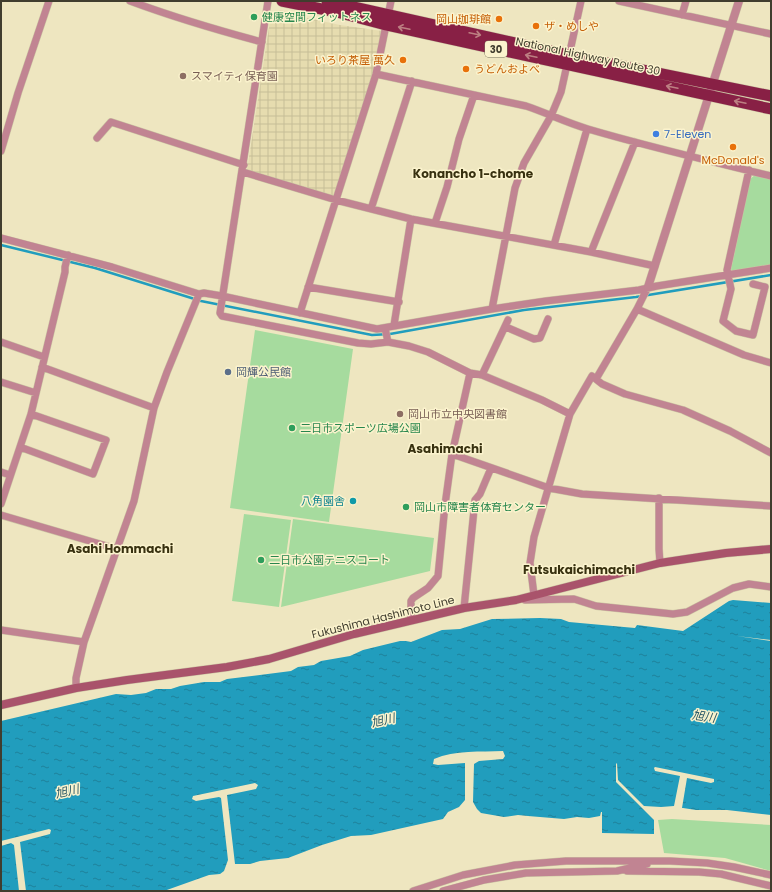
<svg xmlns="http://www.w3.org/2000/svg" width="772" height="892" viewBox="0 0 772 892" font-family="Poppins,'Noto Sans JP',sans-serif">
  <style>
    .industrial { fill: url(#industrial-grid) }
    .park { fill: #a6db9e }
    .water { fill: url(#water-ripples) }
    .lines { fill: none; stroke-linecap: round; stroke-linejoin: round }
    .stream { stroke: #219dbd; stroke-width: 2.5 }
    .minor-casing { stroke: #cbc4a3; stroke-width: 8 }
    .tertiary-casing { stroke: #cbc4a3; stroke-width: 9 }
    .secondary-casing { stroke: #cbc4a3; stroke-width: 9 }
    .trunk-casing { stroke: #cbc4a3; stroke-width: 12 }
    .minor { stroke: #c18492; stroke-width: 7 }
    .tertiary { stroke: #c18492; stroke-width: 8 }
    .secondary { stroke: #a9536b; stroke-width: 8 }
    .trunk { stroke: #882045; stroke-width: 11 }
    .oneway { stroke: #bc7f82 }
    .leisure-dot { fill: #2e9e5b; stroke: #fbf3cd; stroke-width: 1.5 }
    .food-dot { fill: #e8710a; stroke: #fbf3cd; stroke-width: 1.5 }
    .education-dot { fill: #8d6e63; stroke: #fbf3cd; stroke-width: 1.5 }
    .shop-dot { fill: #3f7fe0; stroke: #fbf3cd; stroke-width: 1.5 }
    .service-dot { fill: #5c6f8a; stroke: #fbf3cd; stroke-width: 1.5 }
    .culture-dot { fill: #0f9aa8; stroke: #fbf3cd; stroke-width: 1.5 }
    .labels { text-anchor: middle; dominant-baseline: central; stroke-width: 3; stroke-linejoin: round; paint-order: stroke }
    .shield { fill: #fbf3cd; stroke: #78745e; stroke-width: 1 }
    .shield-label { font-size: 10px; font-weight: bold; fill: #403d2e }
    .leisure-label { font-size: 11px; fill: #27864d; stroke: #fbf3cd; text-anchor: start }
    .food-label { font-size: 11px; fill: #c56008; stroke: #fbf3cd; text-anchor: end }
    .street-label { font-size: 11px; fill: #403d2e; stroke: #fbf3cd }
    .education-label { font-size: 11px; fill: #785e54; stroke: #fbf3cd; text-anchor: start }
    .shop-label { font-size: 11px; fill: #366cbe; stroke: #fbf3cd; text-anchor: start }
    .service-label { font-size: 11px; fill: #4e5e75; stroke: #fbf3cd; text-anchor: start }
    .culture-label { font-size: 11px; fill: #0d838f; stroke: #fbf3cd; text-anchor: end }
    .neighbourhood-label { font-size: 12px; font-weight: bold; fill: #383110; stroke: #fbf3cd }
    .water-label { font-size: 12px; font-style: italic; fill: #2a5967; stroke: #fbf3cd }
  </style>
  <defs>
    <pattern id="industrial-grid" width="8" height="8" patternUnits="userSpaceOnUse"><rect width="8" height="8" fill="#e6dcaf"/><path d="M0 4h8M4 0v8" fill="none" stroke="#c6be97"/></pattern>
    <pattern id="water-ripples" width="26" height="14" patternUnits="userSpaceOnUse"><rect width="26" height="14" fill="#219dbd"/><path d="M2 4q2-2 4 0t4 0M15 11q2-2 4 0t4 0" fill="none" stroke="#1e819a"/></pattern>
  </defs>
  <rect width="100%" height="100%" fill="#eee6c0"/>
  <path class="industrial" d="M279 10 293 13 303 17 340 25 382 31 373 75 334 197 247 170 271 14Z"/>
  <path class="park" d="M755 175 771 179V266L732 272 731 269 750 179Z
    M255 330 353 349 329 522 230 508Z
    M244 514 291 520 279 607 232 601Z
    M293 519 434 538 430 571 281 607Z
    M672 819 771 825V871L725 858 664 853 658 820Z"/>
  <path class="water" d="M733 600 771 603V640L737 636 771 641V815L727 810H696L683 808H682L687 778 711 783 714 782V779L655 767 654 768 655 771 680 776 674 806 661 807 644 806 618 780 617 763 616 764V782L654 820V834L602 833V812H601L600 816 589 818 577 817 564 819 528 816 518 815 504 817 481 813 477 809 473 802 474 764 479 761 503 759 505 756 503 751C481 752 455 750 434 759L433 764 438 765 465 763V800L459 807 448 812 443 819 371 835 351 836 322 845 288 858 260 861 250 864H235L227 795 256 789 258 785 255 783 193 796 192 799 196 801 219 797 221 798 228 860 224 871 220 874 209 875 164 891H26L20 842 50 834 51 830 49 829 1 841V721L116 694 131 695 146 693 156 689H171L180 686 204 682H220L227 679 291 671 298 667 314 665 321 661 350 656 363 650 400 641H406L411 642 442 630 460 629 492 619 540 618 561 619 569 622 635 628 637 625 683 631 729 601Z
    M11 843 14 845 19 891H1V846Z"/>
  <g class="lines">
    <path class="stream" d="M1 245 95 268 201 301 372 335 390 334 524 310 636 297 771 275"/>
    <g class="minor-casing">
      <path id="minor" d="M130 1C173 17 217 30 262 42
        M268 1 220 313 222 316 358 343 371 344 388 342
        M619 1 771 34
        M682 15 686 1
        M376 74 526 106C547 113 567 123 588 129 649 147 710 161 771 176
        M97 138 111 122 244 165
        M1 151 18 93 49 1
        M749 170 727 270 731 289 723 321 736 331 753 335 765 287 753 284
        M243 172 336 200 411 219 591 252 655 266
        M371 209 412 81
        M435 223 447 187 459 139 474 95
        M1 238 112 267 199 294 204 293 222 296 377 329 492 309 546 301 639 290 657 286 771 268
        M554 245 587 129
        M591 252 635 142
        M308 287 399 302
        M492 309 515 188 524 163 551 116 561 92 581 1
        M637 309 744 355 771 363
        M300 313 376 74 391 1
        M394 325 411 219
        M506 327 534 339 540 338 548 319
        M385 328 388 342 409 346 428 352 470 373 482 375 542 400 570 414
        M1 342 44 357
        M42 367 154 408
        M482 375 508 320
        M596 379 637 309 648 287
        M1 382 36 393
        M20 447 93 474 106 440 31 414
        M452 454 549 488 582 494 771 506
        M1 472 10 475
        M659 498V549L660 563
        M1 504 31 414 65 272V267L68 255
        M1 515 117 549
        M534 595 530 563 534 537 570 414 592 376 602 384 625 394 683 410 730 431 771 453
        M525 600 574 599 596 606 673 614 687 612 733 588 749 584 771 587
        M464 608 475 500 480 494 491 468
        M411 620V601L413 598 428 588 438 576 445 505 452 454 470 373
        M1 630 84 642
        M76 688V678L84 642 134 501 154 408 167 372 199 294
        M627 871 699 872 721 874 771 886
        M413 891 463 875 515 865 566 861H670L707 863 734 867 771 875
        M443 891 484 880 526 873 617 871 647 864"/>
    </g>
    <g class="tertiary-casing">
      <path id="tertiary" d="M648 287 739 1"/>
    </g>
    <g class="secondary-casing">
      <path id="secondary" d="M1 705 76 688 127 680 227 667 269 659 354 634 464 608 516 600 660 563 726 553 771 549"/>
    </g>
    <g class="trunk-casing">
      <path id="trunk" d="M282 1 337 12 386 25 771 109
        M327 1 569 55 771 96"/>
    </g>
    <use href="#minor" class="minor"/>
    <use href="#tertiary" class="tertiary"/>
    <use href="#secondary" class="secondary"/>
    <use href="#trunk" class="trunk"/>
  </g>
  <defs><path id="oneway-shaft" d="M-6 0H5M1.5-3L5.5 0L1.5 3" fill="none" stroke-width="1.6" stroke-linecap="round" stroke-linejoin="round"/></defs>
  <g class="oneway">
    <use href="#oneway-shaft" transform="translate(404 28) rotate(-168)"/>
    <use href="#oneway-shaft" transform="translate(475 34) rotate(12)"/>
    <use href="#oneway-shaft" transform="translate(531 56) rotate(-168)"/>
    <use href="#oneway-shaft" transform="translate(672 87) rotate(-168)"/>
    <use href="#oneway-shaft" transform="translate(740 102) rotate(-168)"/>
  </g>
  <g class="leisure-dot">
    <circle cx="254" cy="17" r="4"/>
    <circle cx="292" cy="428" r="4"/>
    <circle cx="406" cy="507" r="4"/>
    <circle cx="261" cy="560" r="4"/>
  </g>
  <g class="food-dot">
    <circle cx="499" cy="19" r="4"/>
    <circle cx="536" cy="26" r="4"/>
    <circle cx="403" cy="60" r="4"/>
    <circle cx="466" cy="69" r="4"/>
    <circle cx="733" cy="147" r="4"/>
  </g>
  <g class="education-dot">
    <circle cx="183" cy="76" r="4"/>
    <circle cx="400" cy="414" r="4"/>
  </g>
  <circle class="shop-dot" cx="656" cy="134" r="4"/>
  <circle class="service-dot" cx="228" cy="372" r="4"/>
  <circle class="culture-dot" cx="353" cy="501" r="4"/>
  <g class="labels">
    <rect class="shield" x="485" y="41" width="22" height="16" rx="3"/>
    <g class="shield-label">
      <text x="496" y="49">30</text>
    </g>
    <g class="leisure-label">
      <text x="262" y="17">健康空間フィットネス</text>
      <text x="300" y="428">二日市スポーツ広場公園</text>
      <text x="414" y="507">岡山市障害者体育センター</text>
      <text x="269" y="560">二日市公園テニスコート</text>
    </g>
    <g class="food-label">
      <text x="491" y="19">岡山珈琲館</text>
      <text x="544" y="26" text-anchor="start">ザ・めしや</text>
      <text x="395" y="60">いろり茶屋 萬久</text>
      <text x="474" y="69" text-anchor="start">うどんおよべ</text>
      <text x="733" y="160" text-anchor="middle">McDonald's</text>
    </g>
    <g class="street-label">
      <text transform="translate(588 56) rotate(12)">National Highway Route 30</text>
      <text transform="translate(383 617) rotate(-14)">Fukushima Hashimoto Line</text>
    </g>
    <g class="education-label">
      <text x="191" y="76">スマイティ保育園</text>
      <text x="408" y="414">岡山市立中央図書館</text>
    </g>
    <g class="shop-label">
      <text x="664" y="134">7-Eleven</text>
    </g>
    <g class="service-label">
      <text x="236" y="372">岡輝公民館</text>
    </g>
    <g class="culture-label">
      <text x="345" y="501">八角園舎</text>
    </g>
    <g class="neighbourhood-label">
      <text x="473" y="173">Konancho 1-chome</text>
      <text x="445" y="448">Asahimachi</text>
      <text x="120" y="548">Asahi Hommachi</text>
      <text x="579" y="569">Futsukaichimachi</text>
    </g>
    <g class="water-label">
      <text transform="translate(704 716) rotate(8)">旭川</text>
      <text transform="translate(383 720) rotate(-13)">旭川</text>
      <text transform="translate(67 791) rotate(-13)">旭川</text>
    </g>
  </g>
  <rect width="772" height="892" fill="none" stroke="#403d2e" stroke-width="4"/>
</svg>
